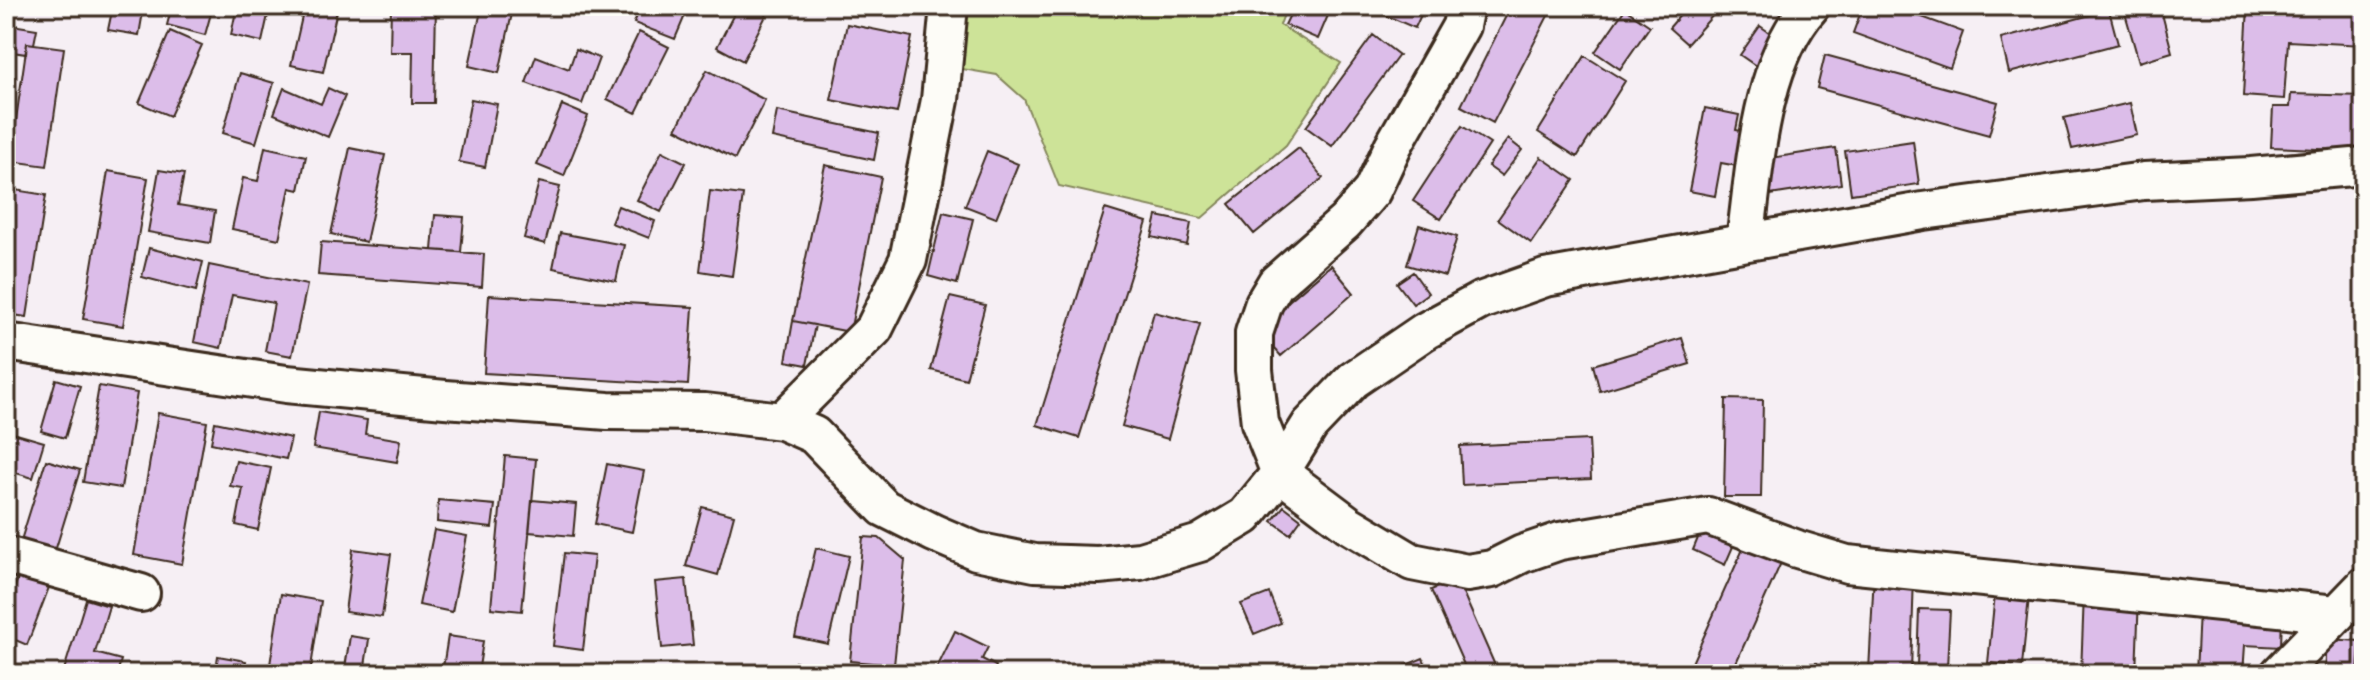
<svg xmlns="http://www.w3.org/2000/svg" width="2370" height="680" viewBox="0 0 2370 680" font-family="Pangolin,sans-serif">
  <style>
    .green { fill: #cde398; stroke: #84865b; stroke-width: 2 }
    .building { fill: #dcbde9; stroke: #3b2a1e; stroke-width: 2 }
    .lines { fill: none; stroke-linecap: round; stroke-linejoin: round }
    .minor-casing { stroke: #3b2a1e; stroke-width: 42 }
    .minor { stroke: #fdfcf7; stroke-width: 36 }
  </style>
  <rect width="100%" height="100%" fill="#f6eff4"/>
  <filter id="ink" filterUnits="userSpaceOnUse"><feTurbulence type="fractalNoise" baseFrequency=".0125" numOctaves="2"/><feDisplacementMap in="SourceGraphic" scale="16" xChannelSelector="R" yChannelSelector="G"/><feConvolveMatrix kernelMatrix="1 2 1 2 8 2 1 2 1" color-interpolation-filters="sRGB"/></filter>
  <g filter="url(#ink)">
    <path class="green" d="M958 6H1287L1280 25 1341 63 1286 145 1202 218 1059 186 1024 99 997 75 962 69Z"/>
    <path class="building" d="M113 6H144L139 35 108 30Z
      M172 6H213L205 35 167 25Z
      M237 6H270L262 42 231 35Z
      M296 6H338L323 72 291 65 304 8Z
      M391 6H436L434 103H412L413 52H390Z
      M482 6 513 9 499 73 469 66Z
      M641 6H689L675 39 634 23Z
      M738 6H771L743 61 717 47Z
      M1294 6H1332L1318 39 1285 25Z
      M1389 6H1425L1415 28 1385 15Z
      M1511 6H1553L1493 123 1461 106Z
      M1688 6H1708L1715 13 1687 44 1669 28Z
      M1863 6H1892L1963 32 1950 68 1853 33Z
      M2123 6H2160L2172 52 2139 62Z
      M2248 6 2364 13V45L2288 41 2284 99 2243 96Z
      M1625 9 1650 26 1620 69 1595 52Z
      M2109 10 2118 44 2009 73 2001 39Z
      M6 24 37 29 34 44 27 43 26 54 12 52 6 91Z
      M847 24 912 37 897 113 831 100Z
      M1760 26 1776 37 1756 66 1740 55Z
      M170 31 202 45 170 116 139 103Z
      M639 32 669 47 636 113 607 99Z
      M1373 35 1399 55 1332 146 1306 127Z
      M27 43 64 48 47 166 10 161Z
      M576 49 599 58 582 104 526 83 536 56 569 69Z
      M1825 55 1998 102 1989 135 1817 88Z
      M1585 56 1625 81 1577 157 1538 132Z
      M707 70 765 100 735 159 676 129Z
      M240 73 274 83 256 143 223 133Z
      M284 88 321 104 328 88 345 96 328 137 274 114Z
      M2291 94 2364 96V151L2271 147 2273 107H2290Z
      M471 99 497 104 485 167 459 162Z
      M2130 103 2137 135 2072 149 2064 118Z
      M562 105 588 116 564 176 537 165Z
      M1705 108 1739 115 1736 130 1750 133 1743 167 1721 163 1715 196 1689 191Z
      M777 111 879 133 874 160 772 138Z
      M1462 126 1490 144 1441 219 1413 201Z
      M1508 139 1522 150 1502 176 1488 166Z
      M1913 141 1919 184 1851 194 1845 151Z
      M265 147 306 156 299 190 290 188 279 239 232 229 243 178 258 181Z
      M350 148 385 155 366 242 331 234Z
      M1299 148 1323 178 1254 234 1229 204Z
      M1836 148 1841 184 1770 195 1764 159Z
      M662 151 686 163 661 212 637 200Z
      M987 151 1018 164 996 218 965 206Z
      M1541 157 1574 180 1531 243 1498 219Z
      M825 165 881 177 850 332 793 321Z
      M159 170 184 174 178 205 215 211 210 243 148 232Z
      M108 171 148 178 123 326 83 319Z
      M539 182 560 187 545 244 524 238Z
      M2359 188H2364V224H2359Z
      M9 189 46 195 27 317 6 314V211Z
      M710 191 743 195 732 276 700 271Z
      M618 206 655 221 649 238 611 223Z
      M1105 209 1147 222 1079 438 1037 425Z
      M943 212 973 219 957 284 928 276Z
      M435 215 464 217 461 252 432 250Z
      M1157 216 1191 223 1187 245 1152 237Z
      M1419 225 1457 237 1445 276 1407 265Z
      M560 233 624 245 616 281 553 268Z
      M321 242 484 254 482 287 318 275Z
      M149 248 203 262 196 291 142 277Z
      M209 265 307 285 292 356 265 351 274 303 232 295 221 348 194 342Z
      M1331 265 1354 293 1281 356 1257 328Z
      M1413 272 1428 293 1413 304 1397 283Z
      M489 295 693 307 688 385 484 373Z
      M950 297 985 305 966 379 931 370Z
      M1154 312 1200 324 1168 439 1122 426Z
      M793 321 815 325 807 365 786 361Z
      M1682 338 1690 364 1600 391 1593 365Z
      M56 379 80 386 65 438 41 431Z
      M99 386 137 393 121 488 83 482Z
      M1726 399 1763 400 1761 497H1724Z
      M319 412 367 420 365 434 401 440 397 462 313 448Z
      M158 413 207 422 182 564 134 555Z
      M215 422 291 438 286 459 211 443Z
      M6 431 44 442 33 478 6 470Z
      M1589 440 1591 479 1462 485 1460 446Z
      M505 456 536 459 522 611 491 608Z
      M46 460 80 470 52 561 18 550Z
      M236 461 271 468 258 530 236 525 243 488 230 486Z
      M607 464 644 471 632 532 595 524Z
      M438 500 495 505 492 528 437 522Z
      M532 500 576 504 573 536 529 532Z
      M1284 506 1301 519 1290 534 1272 521Z
      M702 507 734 515 718 575 686 566Z
      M1705 521 1738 535 1725 565 1693 550Z
      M434 530 467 536 452 612 419 605Z
      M863 537 879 538 905 560 894 665 850 661Z
      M1747 540 1784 556 1731 674H1687Z
      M816 548 849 556 828 644 795 637Z
      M353 549 391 554 382 617 345 612Z
      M564 553 594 556 583 650 553 646Z
      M21 571 51 582 27 645 6 636V608Z
      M1874 573 1914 574 1911 672 1869 671Z
      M686 579 693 645 662 648 655 582Z
      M1457 579 1497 670 1487 674H1468L1431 590Z
      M1996 584 2030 587 2022 666 1988 663Z
      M1269 593 1281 623 1254 634 1241 604Z
      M2084 593 2139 595 2136 674H2081Z
      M281 594 321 601 310 674 269 671Z
      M86 599 109 606 95 653 121 660 117 674H77L64 670Z
      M1919 609 1950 610 1947 667 1917 666Z
      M2199 610 2282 614 2281 647 2245 645 2243 674H2196Z
      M955 631 988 647 982 659 996 666 992 674H934Z
      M350 636 369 639 364 673 369 674H344Z
      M448 636 483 641 478 674H442Z
      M2327 639 2360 641 2358 674H2325Z
      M218 656 246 661 244 674H215Z
      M1423 658 1430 674H1385Z
      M795 662 830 674H792Z
      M1817 663V674H1769V666Z
      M11 664 43 673V674H8Z"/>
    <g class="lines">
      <g class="minor-casing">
        <path id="minor" d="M1465 6 1461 26 1393 146 1372 191 1345 222 1276 283 1264 303 1254 333V370L1260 423 1280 473 1348 524 1412 562 1467 573 1492 569 1522 554 1560 541 1708 516 1797 549 1847 564 2336 614
          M1745 241C1755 168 1760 62 1811 6
          M6 342 286 384 445 399 608 411 705 412 782 421 814 435 884 508 934 533 976 551 1035 563 1098 565 1140 561 1200 543 1245 516 1280 473 1310 425 1353 380 1425 331 1480 301 1545 278 1923 211 2144 181 2251 176 2364 166
          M782 421 874 329 908 260 940 100 949 6
          M6 555 141 593
          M2279 674 2364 586"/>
      </g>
      <use href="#minor" class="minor"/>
    </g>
  </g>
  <rect width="2370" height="680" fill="none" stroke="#fdfcf7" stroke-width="32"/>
  <rect x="16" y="16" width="2338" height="648" fill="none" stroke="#3b2a1e" stroke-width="3" filter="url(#ink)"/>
</svg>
